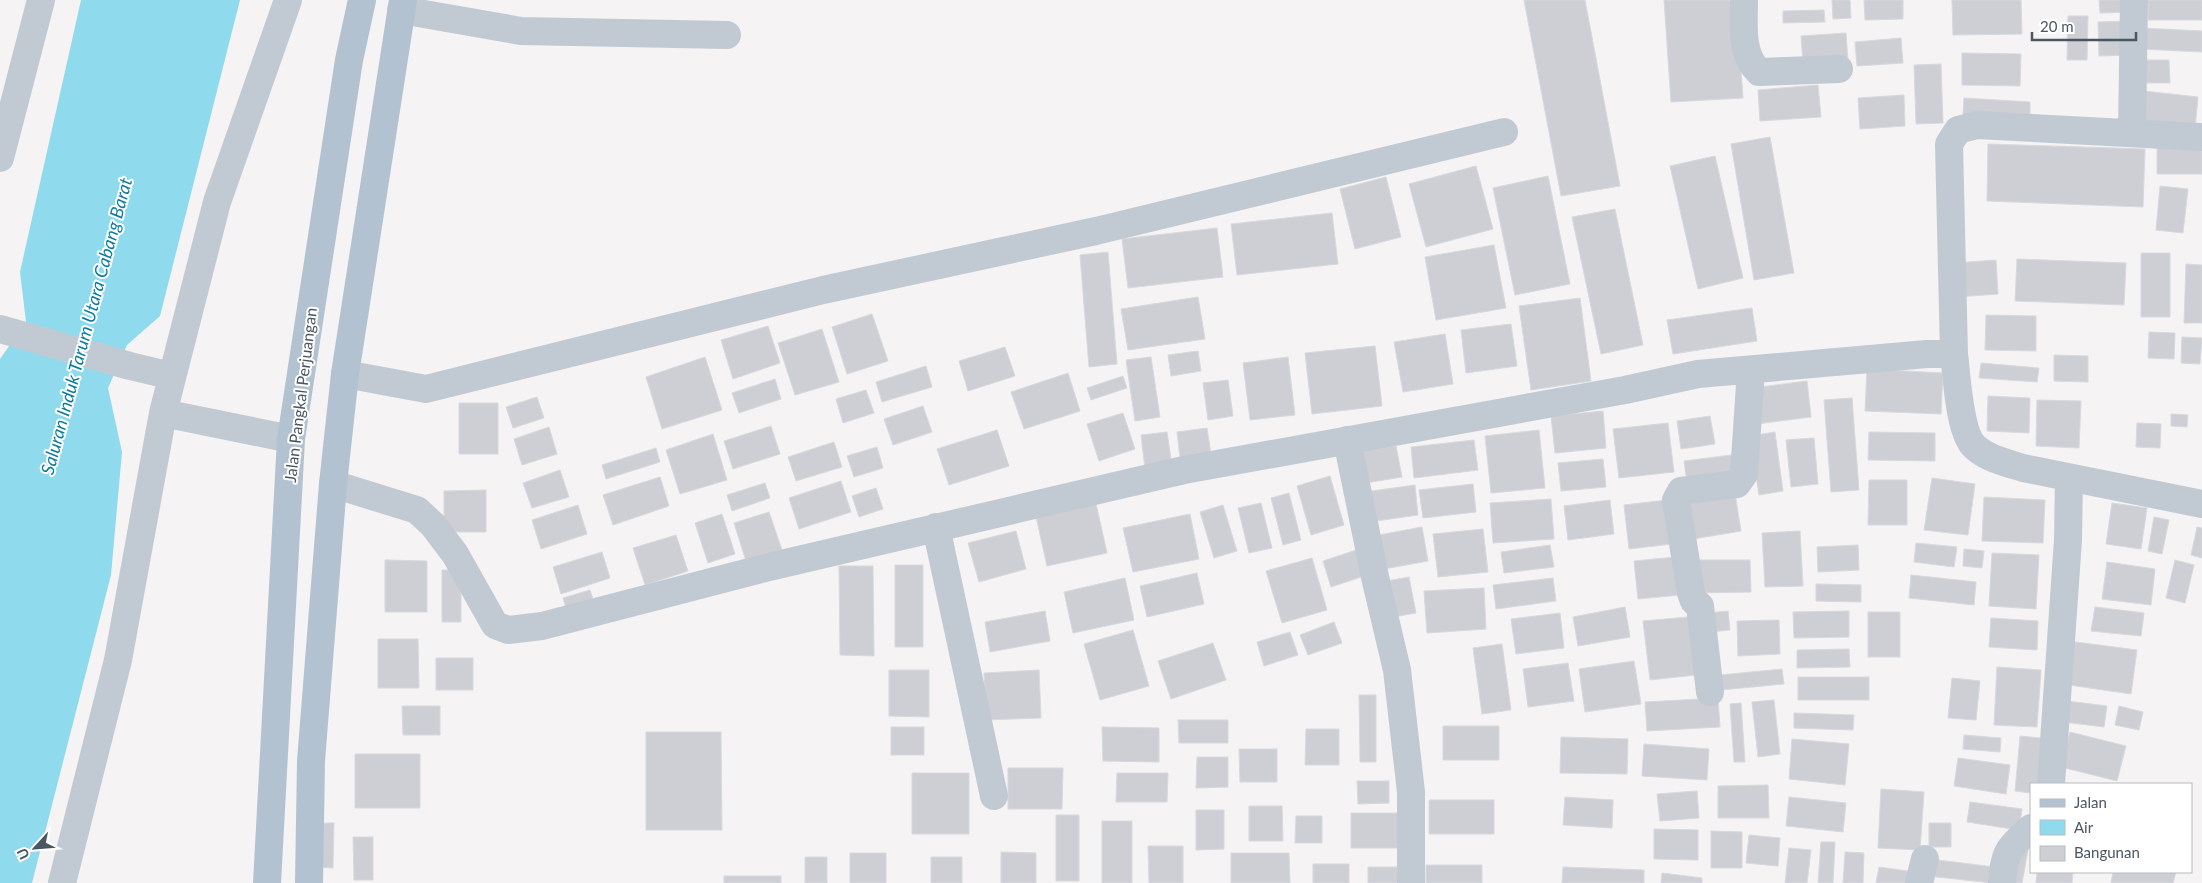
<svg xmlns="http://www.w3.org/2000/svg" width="2202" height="883" viewBox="0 0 2202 883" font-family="Lato,sans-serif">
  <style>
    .water { fill: #90daee }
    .building { fill: #cdcfd5; stroke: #d7d9de }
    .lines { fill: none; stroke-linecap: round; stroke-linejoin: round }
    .minor { stroke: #c1cad2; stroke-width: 28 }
    .major { stroke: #b3c2d1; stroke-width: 28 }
    .labels { text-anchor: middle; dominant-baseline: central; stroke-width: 4; stroke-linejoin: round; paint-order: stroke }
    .street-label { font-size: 16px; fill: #4a5661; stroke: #fff }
    .water-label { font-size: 18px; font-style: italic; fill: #0c7c9b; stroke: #fff }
  </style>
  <rect width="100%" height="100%" fill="#f5f3f3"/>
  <path class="water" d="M81 0H240L160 316 127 345 108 388 122 452 111 575 32 883H0V359L26 322 20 272Z"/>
  <path class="building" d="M1524 0H1585L1620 186 1561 196Z
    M1664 0H1736L1743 98 1671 102Z
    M1832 0H1850L1851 18 1833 19Z
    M1864 0H1903V19L1865 20Z
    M1952 0H2021L2022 34 1953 35Z
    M2099 0H2132V12L2100 13Z
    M2148 0H2202V20H2148Z
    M1824 10 1825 22 1783 23V11Z
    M2068 16H2088L2087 60H2067Z
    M2128 21 2129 55 2099 56 2098 22Z
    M2143 28 2202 31V52L2141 49Z
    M1846 33 1848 62 1803 64 1801 36Z
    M1901 38 1903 63 1857 66 1855 42Z
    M1962 53 2021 54 2020 86 1962 85Z
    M2137 60H2169L2170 83H2137Z
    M1941 64 1943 123 1916 124 1914 65Z
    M1818 85 1821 117 1760 121 1758 90Z
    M2135 90 2198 97 2195 129 2132 123Z
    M1904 95 1905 126 1860 129 1858 98Z
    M1964 98 2030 102V119L1963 115Z
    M1770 137 1794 273 1754 280 1731 144Z
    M1988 144 2145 149 2143 207 1987 201Z
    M2202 145V174H2157V146Z
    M1715 156 1743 278 1698 289 1670 166Z
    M1476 166 1493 229 1426 247 1409 184Z
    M1548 176 1570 284 1515 295 1493 188Z
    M1386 177 1401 237 1355 249 1340 189Z
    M2160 186 2188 189 2183 233 2156 230Z
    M1615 209 1643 345 1601 354 1572 217Z
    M1332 213 1338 264 1237 275 1231 224Z
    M1217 228 1223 277 1128 288 1122 239Z
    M1494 245 1506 308 1436 320 1425 257Z
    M1108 252 1117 364 1089 367 1080 255Z
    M2141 253H2170V317H2141Z
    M2017 259 2126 263 2124 305 2015 301Z
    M1996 260 1998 294 1956 297 1955 263Z
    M2186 264 2202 265V323H2184Z
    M1198 297 1205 339 1128 350 1121 309Z
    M1580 298 1591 381 1531 390 1519 306Z
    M1752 308 1757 341 1673 354 1667 320Z
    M872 314 888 361 847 374 832 327Z
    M1986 315 2036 316V351L1985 350Z
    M1511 324 1517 366 1466 373 1461 330Z
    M768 326 780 363 733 379 721 340Z
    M822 329 839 382 795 395 778 343Z
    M2149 332 2175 333 2174 359 2148 358Z
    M1445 334 1453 384 1403 392 1394 342Z
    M2182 337 2202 338 2200 364 2181 363Z
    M1375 346 1382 406 1312 414 1305 353Z
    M1005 347 1015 376 968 391 959 361Z
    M1198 351 1201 371 1171 376 1168 355Z
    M2054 355 2088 356V382L2054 381Z
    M705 357 722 410 662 429 646 377Z
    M1151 357 1160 417 1135 421 1126 360Z
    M1288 357 1295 415 1250 420 1243 363Z
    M1981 363 2039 368 2037 382 1979 378Z
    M926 366 932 387 882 402 876 382Z
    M1867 369 1943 373 1941 414 1865 411Z
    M1068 373 1080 411 1024 429 1011 392Z
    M1123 376 1127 388 1091 400 1087 388Z
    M775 379 781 399 739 413 732 393Z
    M1228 380 1233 416 1208 420 1203 383Z
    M1807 381 1811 417 1757 424 1752 388Z
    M866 390 874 413 843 423 836 399Z
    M1988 396 2030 398 2029 433 1987 431Z
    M537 397 544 418 513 428 506 407Z
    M1852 398 1859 490 1831 492 1824 400Z
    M2037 400 2081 401 2079 448 2036 446Z
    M459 403H498V454H459Z
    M923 406 932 432 893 445 884 419Z
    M1603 411 1606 448 1555 453 1551 416Z
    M1123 413 1135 449 1099 461 1087 424Z
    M2171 414 2188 415 2187 427 2171 426Z
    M1710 416 1715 444 1681 449 1677 421Z
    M1668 423 1674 472 1619 478 1613 429Z
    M2137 423 2161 424 2160 448 2136 447Z
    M771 426 780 454 733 469 724 441Z
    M549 427 557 454 522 465 514 439Z
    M1207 428 1211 454 1180 458 1177 432Z
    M997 430 1009 466 949 485 937 449Z
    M1539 430 1545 488 1491 493 1485 436Z
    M1167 432 1172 466 1145 469 1141 435Z
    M1775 432 1783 491 1759 495 1750 436Z
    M1869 432 1935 433V461L1868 460Z
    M713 434 727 480 680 494 666 450Z
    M1814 438 1818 484 1791 487 1786 440Z
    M1474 440 1478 470 1414 478 1411 447Z
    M834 442 842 467 796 481 788 457Z
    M1396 446 1402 477 1359 484 1354 452Z
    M877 447 883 468 854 477 847 456Z
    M656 448 660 462 606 479 602 465Z
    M1739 454 1742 475 1687 482 1684 461Z
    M1603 459 1606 487 1561 491 1558 463Z
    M560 470 569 497 532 508 523 483Z
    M1330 476 1344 525 1311 535 1297 486Z
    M660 477 669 506 613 525 603 495Z
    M1932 478 1975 484 1968 535 1924 530Z
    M1869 480H1907V525H1868Z
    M841 481 851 512 799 529 789 498Z
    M765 483 770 498 732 511 727 495Z
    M1473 484 1476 512 1423 518 1419 490Z
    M1415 485 1418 515 1369 522 1365 492Z
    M1734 487 1741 531 1687 540 1679 497Z
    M876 488 883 509 859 517 852 496Z
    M486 490V532H444V491Z
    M1289 493 1301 540 1283 545 1271 498Z
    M1984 497 2045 500 2043 543 1982 541Z
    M1095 499 1107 553 1047 566 1035 512Z
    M1551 499 1554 539 1493 543 1490 503Z
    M1610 500 1614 534 1568 540 1564 506Z
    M1667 500 1672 544 1629 549 1624 505Z
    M1261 503 1272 548 1249 553 1238 508Z
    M2112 503 2147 508 2141 549 2106 544Z
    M578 505 587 534 541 549 532 520Z
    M1223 505 1237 551 1214 558 1200 512Z
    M769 512 782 550 746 561 734 523Z
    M722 514 735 554 708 563 695 523Z
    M1190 514 1199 559 1133 572 1123 528Z
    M2154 517 2169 520 2162 554 2148 551Z
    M1422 527 1428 561 1384 569 1379 535Z
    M2197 527 2202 528V558L2191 555Z
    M1483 529 1488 572 1438 577 1433 534Z
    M1016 531 1026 569 979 582 968 543Z
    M1800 531 1803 586 1765 587 1762 533Z
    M676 535 688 571 645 585 633 548Z
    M1916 543 1957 547 1954 567 1914 562Z
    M1550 545 1554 567 1504 573 1501 552Z
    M1858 545 1859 570 1818 572 1817 547Z
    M1359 549 1367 575 1331 587 1323 561Z
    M1964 549 1984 551 1982 568 1963 566Z
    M602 552 610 578 561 594 553 567Z
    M1992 553 2039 555 2036 609 1989 606Z
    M1676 557 1680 595 1638 599 1634 561Z
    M1312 558 1327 610 1282 623 1266 571Z
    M385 560 427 561V612H385Z
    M1694 560H1750L1751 592 1694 593Z
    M2175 560 2194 565 2185 603 2166 598Z
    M2107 562 2155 569 2151 605 2102 599Z
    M895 565H923V647H895Z
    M839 566H873L874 656 840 655Z
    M442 570H461V622H442Z
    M1197 573 1204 604 1147 617 1140 586Z
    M1911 575 1976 582 1974 605 1909 598Z
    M1409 577 1416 613 1388 618 1381 582Z
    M1125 578 1134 620 1073 633 1064 592Z
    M1553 578 1556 601 1496 609 1493 585Z
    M1816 584 1861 585V602L1816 601Z
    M1484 588 1486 629 1427 633 1424 591Z
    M590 590 594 602 567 611 563 598Z
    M1625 607 1630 637 1578 646 1573 617Z
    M2095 607 2144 613 2141 636 2091 631Z
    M1045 611 1050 641 990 652 985 622Z
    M1728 611 1730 630 1710 632 1708 613Z
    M1849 611V637L1794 638 1793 612Z
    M1868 612H1900V657H1868Z
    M1560 613 1564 648 1516 654 1511 619Z
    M1699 616 1705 674 1650 680 1643 621Z
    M1991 618 2038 621 2037 650 1989 647Z
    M1779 620 1780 654 1738 656 1737 621Z
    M1334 622 1342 643 1308 655 1300 635Z
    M1133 630 1149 686 1100 700 1084 644Z
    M1290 632 1298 655 1264 666 1257 642Z
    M378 639H418L419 688H378Z
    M2068 641 2137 650 2131 694 2062 684Z
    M1213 643 1226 680 1171 699 1158 661Z
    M1502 644 1511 710 1482 714 1473 648Z
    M1849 649 1850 667 1797 668V650Z
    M436 658H473V690H436Z
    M1634 661 1641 704 1585 712 1579 669Z
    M1568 663 1574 701 1528 707 1523 669Z
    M1997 667 2041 670 2037 727 1994 725Z
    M1782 669 1784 684 1721 690 1720 675Z
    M889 670H929V717L889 716Z
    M1039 670 1041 718 986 720 984 673Z
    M1798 677H1869V700H1798Z
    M1952 678 1980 681 1976 720 1948 718Z
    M1359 695H1376V762H1360Z
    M1718 698 1720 727 1647 731 1645 702Z
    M1774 700 1780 754 1758 757 1752 702Z
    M2067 701 2107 706 2104 727 2064 722Z
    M1741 703 1745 762H1734L1730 704Z
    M402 706H440V735H403Z
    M2119 706 2143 712 2139 730 2115 725Z
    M1794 713 1854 715 1853 730 1794 728Z
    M1178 720H1228V743H1179Z
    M1443 726H1499V760H1443Z
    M891 727H924V755H891Z
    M1102 727 1159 728V762L1103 761Z
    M1306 729H1339V765H1305Z
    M646 732H721L722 830H646Z
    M2070 732 2126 746 2117 781 2061 767Z
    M1964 735 2001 738 2000 752 1963 749Z
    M2020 736 2051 739 2047 784H2031V793L2015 791Z
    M1561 737 1628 739 1627 774 1560 773Z
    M1792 739 1849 744 1845 785 1789 779Z
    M1644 744 1709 749 1707 780 1642 776Z
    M1239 749H1277V782H1240Z
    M355 754H420V808H355Z
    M1197 757H1228V787L1196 788Z
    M1958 758 2010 765 2006 794 1954 786Z
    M1008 768H1063L1062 809H1008Z
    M912 773H969V834H912Z
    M1117 773H1168L1167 802H1116Z
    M1357 781H1389V803L1358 804Z
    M1768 785 1769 818H1718V786Z
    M1881 789 1924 792 1920 850 1878 848Z
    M1697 791 1699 818 1660 821 1657 794Z
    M1565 797 1613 800 1612 828 1563 825Z
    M1789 797 1846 803 1843 832 1786 826Z
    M1429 800H1494V834H1429Z
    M1970 802 2022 809 2019 830 1967 822Z
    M1249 806H1282L1283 841H1249Z
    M1196 810H1224V849L1196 850Z
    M1351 813H1398V848H1351Z
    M1056 815H1079V881H1056Z
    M1296 816H1322V843H1295Z
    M1102 821H1132V883H1102Z
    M313 823H334L333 868 313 867Z
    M1929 823H1951V847H1929Z
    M1654 829 1698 830V860L1654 859Z
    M1711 831 1742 832V868H1711Z
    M1749 835 1780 838 1778 866 1746 863Z
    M353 837H373V880H354Z
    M1821 842H1835L1833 883H1818Z
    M1148 846H1183V883H1149Z
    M2013 847 2028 850 2022 883H2006Z
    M1789 848 1811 850 1807 883H1785Z
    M1001 852 1036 853V883H1001Z
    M1845 852 1864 853 1863 883H1843Z
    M850 853H886V883H850Z
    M1231 853H1289L1290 883H1231Z
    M805 857H827V883H805Z
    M931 857H962V883H931Z
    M1930 859 1994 867 1992 883 1928 876Z
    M1313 864H1349V883H1313Z
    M1426 865H1482V883H1426Z
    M1368 867H1399V883H1368Z
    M1563 867 1644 870V883H1562Z
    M1879 867 1915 872 1913 883H1876Z
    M2037 872H2073L2072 883H2036Z
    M2113 872H2176L2173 883H2111Z
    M1662 873 1702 878V883H1661Z
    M724 876H781V883H724Z"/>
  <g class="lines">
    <path class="minor" d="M1744 0C1744 25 1740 54 1759 72L1839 69
      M401 10 521 31 727 35
      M2132 133 2134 0
      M0 158 41 0
      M0 329 130 366 172 376
      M1954 354 1949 144 1958 130 1977 125 2202 137
      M345 374 426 389 823 290 1096 231 1504 132
      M163 413 291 439
      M1347 440 1375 577 1397 670 1411 792V883
      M333 484 417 510 433 525 455 554 495 625 508 630 542 626 773 566 1184 470 1625 390 1698 374 1927 354H1954C1957 376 1959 435 1976 448 1989 459 2007 463 2023 468L2202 504
      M936 527 994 796
      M1710 692 1700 606 1694 601 1691 593 1676 500 1681 491 1737 484 1744 474 1751 370
      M2051 784 2068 540 2069 478
      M62 883 118 660 163 413 217 202 288 0
      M1919 883 1925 859
      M2002 883C2005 850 2007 850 2031 828"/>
    <path class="major" d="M267 883 291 439 349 60 362 0
      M309 883 311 761 333 484 345 374 403 0"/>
  </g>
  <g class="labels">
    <g class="street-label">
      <text transform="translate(300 395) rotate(-83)">Jalan Pangkal Perjuangan</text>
    </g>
    <g class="water-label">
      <text transform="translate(86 326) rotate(-75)">Saluran Induk Tarum Utara Cabang Barat</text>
    </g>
  </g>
  <rect x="2030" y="783" width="162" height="90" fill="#ffffff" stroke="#b7bbc0"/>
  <rect x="2040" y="799" width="25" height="8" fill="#b3c2d1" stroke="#b7bbc0"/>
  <text x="2074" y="808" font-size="15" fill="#4a5661">Jalan</text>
  <rect x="2040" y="820" width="25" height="15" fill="#90daee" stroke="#b7bbc0"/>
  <text x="2074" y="833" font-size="15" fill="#4a5661">Air</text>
  <rect x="2040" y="846" width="25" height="15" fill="#cdcfd5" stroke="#b7bbc0"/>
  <text x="2074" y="858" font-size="15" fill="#4a5661">Bangunan</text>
  <g transform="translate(35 848) rotate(244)" stroke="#ffffff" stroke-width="4" paint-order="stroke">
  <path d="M0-4L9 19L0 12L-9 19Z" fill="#4a5661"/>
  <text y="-8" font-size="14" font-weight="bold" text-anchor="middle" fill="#4a5661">U</text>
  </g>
  <path d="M2032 32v8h104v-8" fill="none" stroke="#4a5661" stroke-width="2.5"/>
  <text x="2040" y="32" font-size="15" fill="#4a5661" stroke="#ffffff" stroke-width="4" paint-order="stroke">20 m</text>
</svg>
